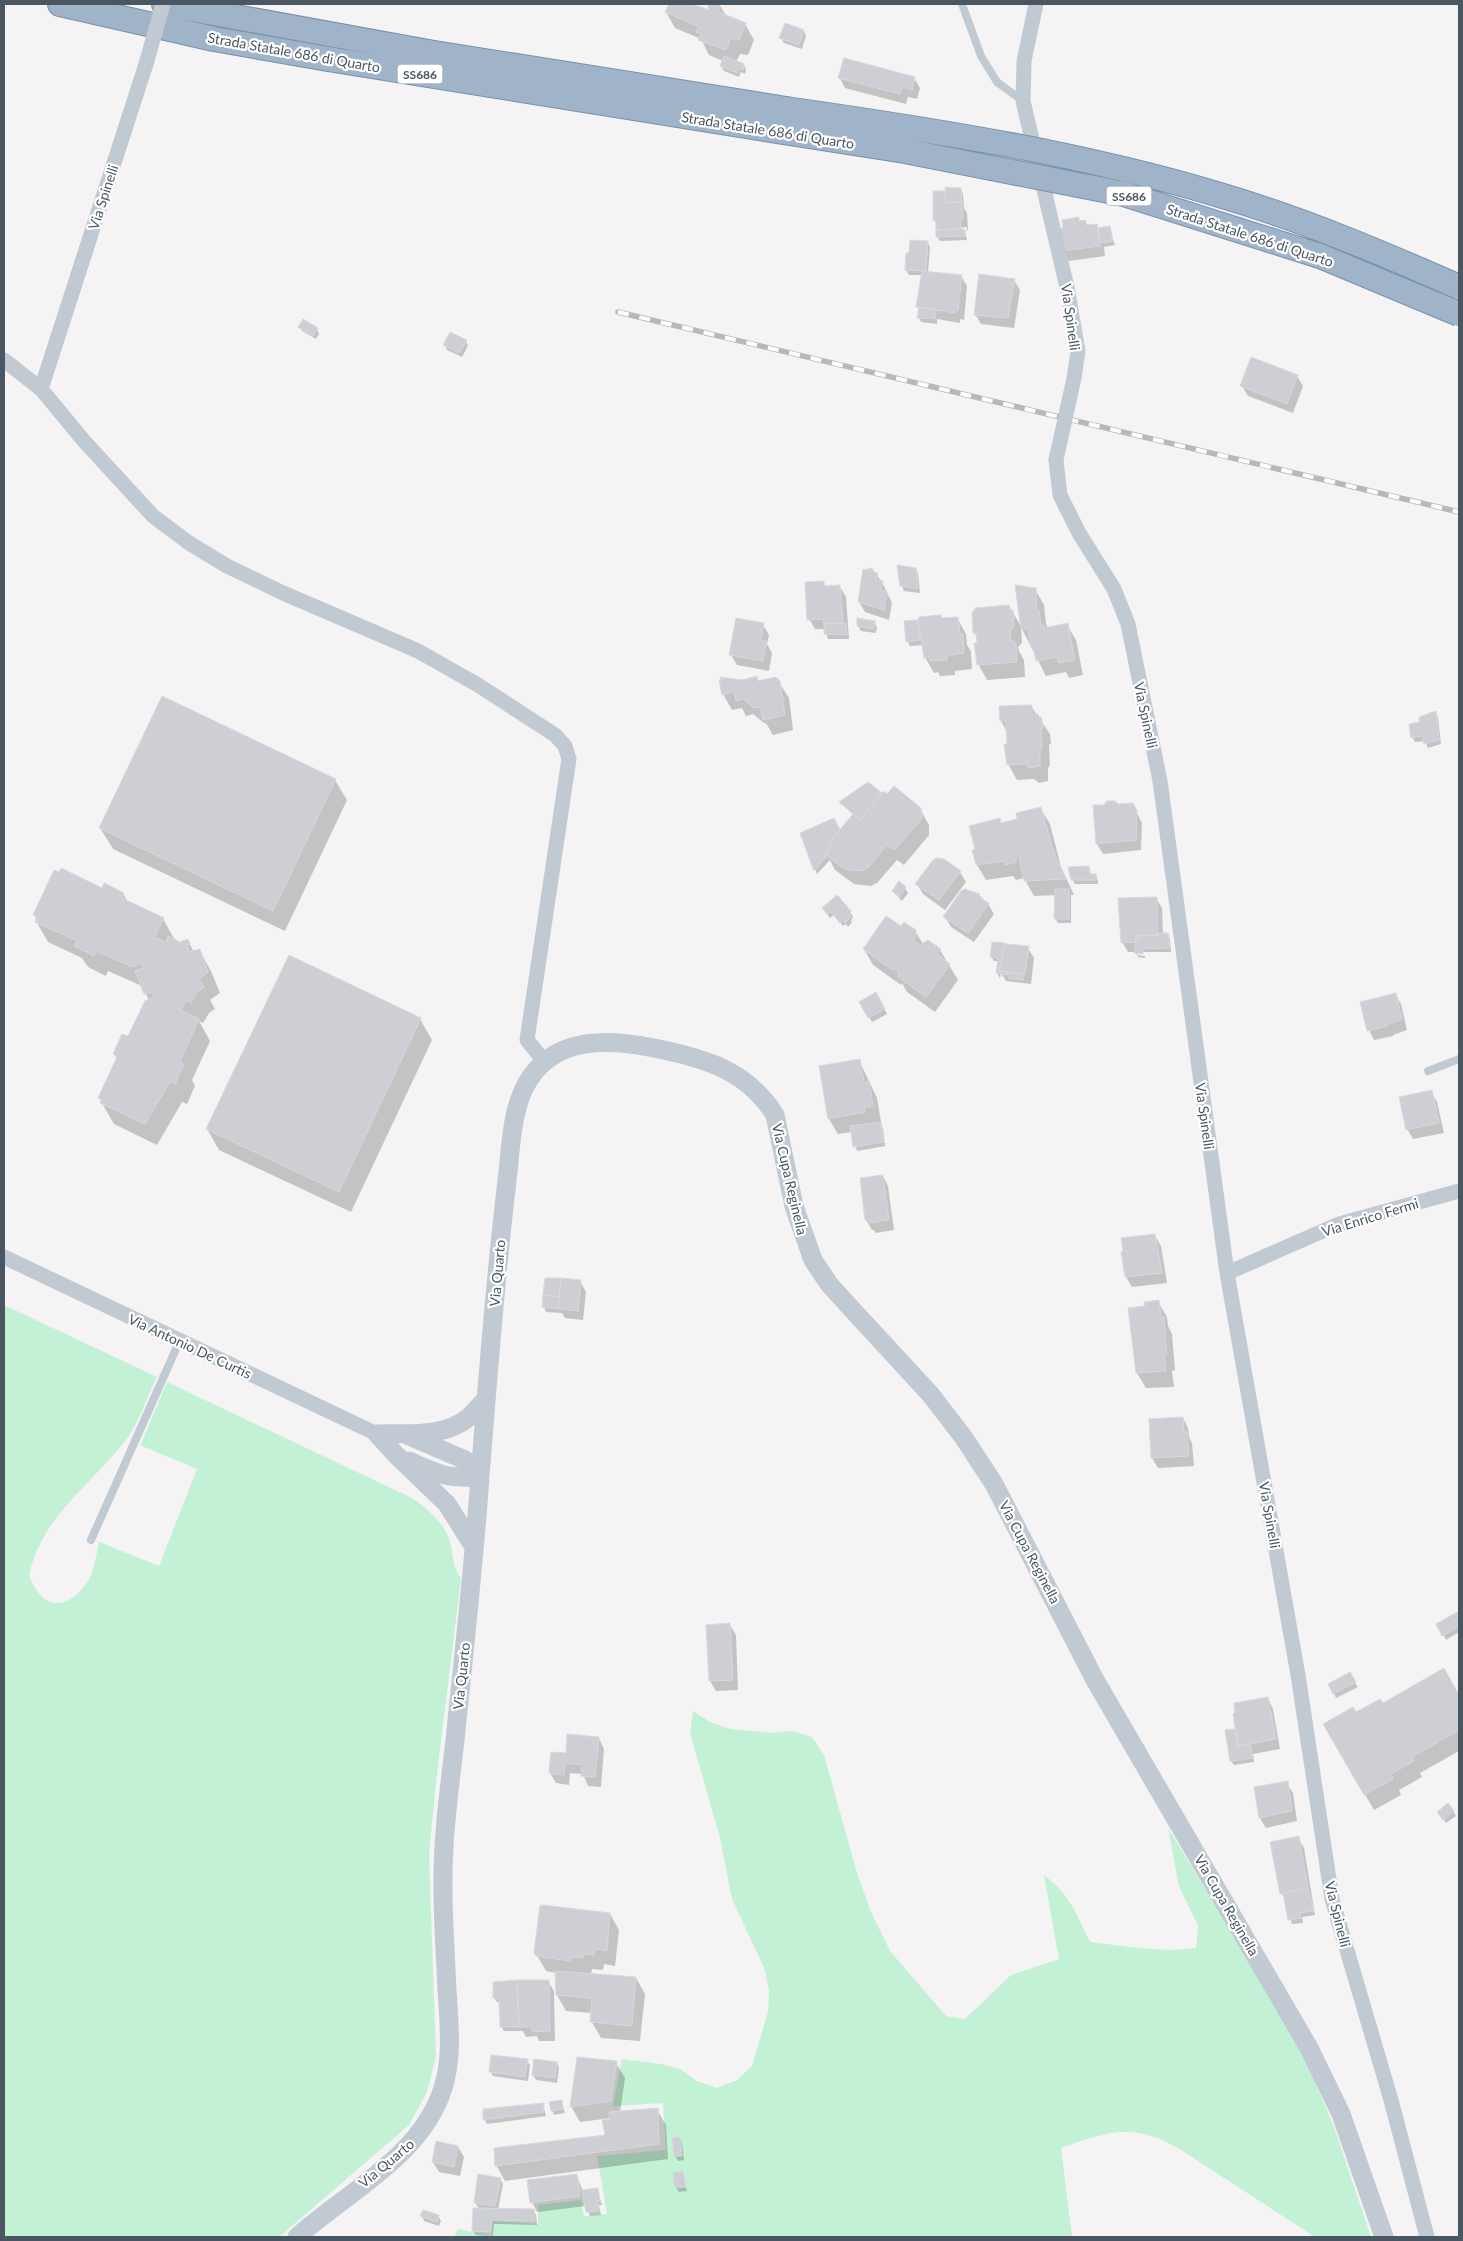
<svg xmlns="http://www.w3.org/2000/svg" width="1463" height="2241" viewBox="0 0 1463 2241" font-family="Lato,sans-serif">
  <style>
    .grass { fill: #c3f1d5 }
    .shadow { fill: #0003; fill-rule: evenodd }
    .building { fill: #cdcfd5; stroke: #d7d9de }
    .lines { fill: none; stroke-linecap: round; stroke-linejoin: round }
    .trunk-casing { stroke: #7690ad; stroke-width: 26 }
    .service { stroke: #c1cad2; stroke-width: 8 }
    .minor { stroke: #c1cad2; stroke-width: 15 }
    .tertiary { stroke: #c1cad2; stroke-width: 19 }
    .trunk { stroke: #9fb4c9; stroke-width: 24 }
    .rail-casing { stroke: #b5b8bd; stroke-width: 5.5 }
    .rail { stroke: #fff; stroke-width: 4; stroke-dasharray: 11; stroke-linecap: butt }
    .trunk-bridge-casing { stroke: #7690ad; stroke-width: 26; stroke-linecap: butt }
    .minor-bridge { stroke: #c1cad2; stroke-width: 15 }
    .trunk-bridge { stroke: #9fb4c9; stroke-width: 24 }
    .labels { text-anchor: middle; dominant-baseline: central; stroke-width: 4.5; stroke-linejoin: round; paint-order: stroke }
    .shield { fill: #fff; stroke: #808990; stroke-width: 1 }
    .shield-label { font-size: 12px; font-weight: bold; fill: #4a5661 }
    .street-label { font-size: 14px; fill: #4a5661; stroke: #fff }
  </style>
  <rect width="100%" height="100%" fill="#f5f3f3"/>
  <path class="grass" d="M4 1305 157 1377C147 1397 139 1422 126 1440 92 1484 40 1518 29 1576 32 1583 36 1590 41 1596 61 1615 84 1592 92 1573 95 1563 97 1552 99 1542L159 1566 197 1469 142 1446 141 1444 167 1382 412 1498C426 1508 441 1520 448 1536 454 1549 451 1566 461 1578L436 1782 429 1854 436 2056 427 2092 409 2125 279 2237H4Z
    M693 1711 710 1722 730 1729 772 1733 792 1731 812 1737 824 1755 857 1873 871 1912 890 1951 946 2016 965 2019 1011 1975 1059 1959 1044 1875C1070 1895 1076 1913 1090 1942 1126 1946 1160 1953 1196 1948L1198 1926 1179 1886 1168 1828 1251 1963 1308 2065 1334 2127 1371 2237H1315L1178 2148C1132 2122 1108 2131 1061 2148L1072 2237H454L458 2229 492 2236 493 2221 538 2224V2205L581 2200 584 2216 607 2214 597 2156 666 2150 663 2103 613 2106 622 2059 661 2064 680 2069 697 2081 717 2088 737 2080 752 2066 768 2012 769 1991 765 1970 732 1899 720 1838 690 1733Z"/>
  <path class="shadow" d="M670 4H689L710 12 709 4H719L727 17 745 24 754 40 748 55 740 54 736 62 744 65 746 70 745 74 741 72 739 77 724 71 721 66 723 61 709 55 701 39 675 28 666 12Z
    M804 31 806 36 802 49 784 43 781 38Z
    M840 78H914L920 88 917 99 908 97 906 104 845 88Z
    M961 189 963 194 964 208 967 213 968 230 965 231 967 240 940 241 937 236V226L934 220 935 193ZM967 227V230L940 231V229Z
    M1078 219 1080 222 1085 221 1088 226 1096 225 1099 229 1109 227 1115 245 1104 247 1105 256 1069 261 1063 251 1064 229Z
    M928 243 930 247 928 273 961 276 967 286 964 320 960 319V323L937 319V324L921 322 919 318 920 310 917 307 922 275H909L906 270 907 254Z
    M1014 280 1020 290 1014 328 981 324 975 314Z
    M300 327 317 329 319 334 316 339 302 331Z
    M466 341 468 346 462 357 447 350 445 345Z
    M1297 376 1303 386 1293 413 1248 396 1242 386Z
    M916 569 918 574 920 593 904 591 902 586Z
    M873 570 882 582 892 603 889 620 865 612 859 602Z
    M823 582 826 587H840L846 597 849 639H828L825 629H815L809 619Z
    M1035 589 1044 605 1046 624 1048 628 1067 625 1076 640 1083 675 1069 678 1066 672 1046 676 1021 627 1022 643 1018 647 1019 651 1024 660 1025 677 987 680 978 664V639L974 632 1009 606 1022 628Z
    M940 616 942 620 957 618 966 634 967 645 971 651 972 669 955 671V675L940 676 938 672 934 673 925 657 924 645 910 646 908 642 917 621 921 628Z
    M874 622 877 627 876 633 861 631 858 626Z
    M763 625 769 635 767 644 772 653 769 671 737 665 731 655Z
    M756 677 759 682H779L789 698 793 730 773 735 766 723H764L753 714 746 716 742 708 732 710 723 694 742 681Z
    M1031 706 1050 734 1051 744H1049L1050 765 1048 768V781L1039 783 1034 779 1017 780 1008 764 1007 732 1001 721Z
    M1435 712 1438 717 1441 744 1428 748 1425 741 1415 742 1412 737 1422 723Z
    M335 780 347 800 285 931 113 849 100 828Z
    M868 784 882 795 920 809 929 825V835L904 865 897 860 877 883 871 886 854 884 835 870 830 860 817 874 802 834 840 832 854 815 841 802Z
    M1118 805H1132L1138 815 1142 823 1141 850 1103 854 1097 844Z
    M1041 809 1050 824 1061 867 1074 895H1071V923H1058L1055 918 1056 895 1034 896 1024 878 1016 880 1013 876 986 880 977 865 999 820 1002 824 1018 820Z
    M1089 867 1091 875H1095L1098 880V884H1075L1072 879Z
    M960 872 966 882 945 910 923 894 917 884Z
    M905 888 908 893 902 901 893 891Z
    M102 890 123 894 128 902 163 919 175 940 180 943 188 941 194 952 199 950 211 971 220 993 210 1000 215 1009 209 1013 203 1023 199 1021 210 1041 192 1080 195 1086 187 1104 182 1102 157 1145 114 1124 99 1098 118 1060 114 1054 129 1038 149 1000 142 986 108 971 106 976 88 967 82 958 48 942 36 921 35 915Z
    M979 895 988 904 994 914 974 942 951 927 945 917Z
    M1156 898 1162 908 1163 934H1168L1170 939 1171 952H1137V955L1145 956V958L1138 957 1135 952H1128L1122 942Z
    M823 908 850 912 853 917 851 920 852 922 848 927 846 924 843 926 834 915 830 918Z
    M901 928 915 931 923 944 940 950 958 980 935 1012 907 992 902 983 901 985 873 965 864 949Z
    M1005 945 1028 948 1034 958 1031 984 1006 981 1001 973 1000 978 997 973 999 961H994L991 956Z
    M876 994 887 1014 872 1022 861 1002Z
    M1395 994 1401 1004 1407 1030 1393 1035V1036L1374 1040 1369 1030Z
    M420 1019 432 1040 351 1212 219 1150 207 1129Z
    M859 1060 877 1098 881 1122H879L883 1128 885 1146 857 1151 852 1132 838 1134 829 1119Z
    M1431 1092 1437 1102 1444 1133 1413 1139 1407 1129Z
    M883 1176 888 1186 894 1230 876 1233 874 1230H872L866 1220Z
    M1155 1236 1161 1246 1167 1283 1132 1287 1126 1277 1122 1253Z
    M546 1279 580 1281 586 1292 583 1320 565 1318 562 1313 546 1312 544 1307Z
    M1158 1302 1167 1317 1168 1326 1172 1334 1175 1370 1172 1371 1174 1387 1146 1388 1137 1373 1146 1307Z
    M1183 1418 1188 1428 1189 1437 1192 1443 1194 1466 1158 1468 1152 1458 1150 1420Z
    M1459 1613V1632L1446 1640 1438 1625Z
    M730 1625 736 1635 738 1690 716 1691 710 1681Z
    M1443 1669 1459 1697V1751L1420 1773 1422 1777 1399 1790 1401 1795 1374 1810 1324 1724 1382 1704Z
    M1349 1674 1358 1687 1336 1698 1334 1693Z
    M1268 1698 1273 1709 1280 1749 1253 1754 1254 1762 1234 1765 1231 1761 1226 1731 1237 1730Z
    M599 1738 604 1749 601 1787 588 1786 583 1774 570 1773 569 1785 556 1783 550 1773 552 1753 567 1755Z
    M1287 1783 1293 1793 1297 1821 1266 1828 1260 1818Z
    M1453 1811 1456 1816 1446 1823 1441 1816Z
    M1298 1838 1304 1848 1315 1915 1302 1917 1303 1923 1292 1924 1286 1901 1281 1893Z
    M610 1914 619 1930 615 1966 604 1964 603 1970 592 1969 591 1975 636 1978 645 1994 640 2041 601 2038 592 2022V2013L566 2011 557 1995 556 1973 546 1971 535 1952Z
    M548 1981 554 1991 555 2041H539L537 2036 526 2037 523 2031H504L501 2026 500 2002H497L494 1998Z
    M527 2061 530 2065 528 2081 493 2076 491 2072Z
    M557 2063 559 2068 557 2083 536 2080 533 2075Z
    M616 2063 625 2078 620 2113 657 2110 666 2125 668 2159 505 2181 496 2165 606 2136 611 2118 580 2122 571 2106Z
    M561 2101 565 2113 554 2115 552 2110Z
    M543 2105 546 2116 487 2124 485 2120Z
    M680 2138 682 2143 684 2160 678 2161 675 2156 674 2139Z
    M458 2147 464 2157 460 2176 439 2172 433 2162Z
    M682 2173 687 2191 679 2192 676 2188Z
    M576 2175 583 2191 597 2190 602 2205H599L601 2215 590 2216 586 2206 537 2212 532 2202Z
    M500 2179 503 2184 498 2210H533L536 2215 537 2225 494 2224 493 2236 476 2235 473 2231 479 2209 475 2202Z
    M422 2216H438L441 2221 439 2226 424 2221Z"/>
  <path class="building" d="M669 4H692L709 10 708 4H718L719 12 746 23 739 40 731 38 726 50 698 40 701 34 696 32 699 27 665 12Z
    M785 23 804 30 799 45 779 38Z
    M724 56 744 64 743 70 739 68 737 73 720 66Z
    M844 58 915 77 912 90 902 87 900 94 838 78Z
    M945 187 961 188 962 202 946 203Z
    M933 191H945L946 203 962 202 963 220 960 221 961 229 936 230V220H933Z
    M1079 217V221L1086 220V225L1097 224 1100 246 1062 251 1058 229 1063 228 1062 220Z
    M1110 226 1113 241 1100 243 1098 228Z
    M961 229H964L965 236 936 237V230Z
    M910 240 928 241 926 271 905 270 906 253H909Z
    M922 271 962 275 958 310H955V313L916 307Z
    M979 274 1015 279 1008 318 974 315Z
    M919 307 936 309 935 319 917 318Z
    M303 319 318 328 313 336 298 327Z
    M450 332 467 340 459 353 443 345Z
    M1251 357 1298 375 1287 404 1240 386Z
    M897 565 916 568 918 589 900 586Z
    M868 568 873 569V572L878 573 876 579 883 581 881 590 887 592 884 610 858 602 863 569 867 570Z
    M824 581V586L840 585 843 623 824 624 823 619 807 620 805 582Z
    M1015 585 1036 588 1037 610 1039 611 1041 625H1044V628L1068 623 1075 660 1059 663 1057 657 1036 661 1033 647H1031L1028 628 1021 629Z
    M1009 605 1010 610H1013L1014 627 1010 631 1011 640 1016 643 1017 662 977 665 974 643H977L976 633H973L972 612 975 610V608Z
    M941 615V618L958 617 960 634H963L964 653 947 656V660L930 661 929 657 924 658 918 620 919 617Z
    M736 618 764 623 761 640 767 641 763 661 729 655Z
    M857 618 875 621 874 629 857 626Z
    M918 620 920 640 906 642 904 621Z
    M843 623H846L847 635 824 634V624Z
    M757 676 758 681 776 677 780 681 785 715 763 720 760 707 754 708 743 699 736 701 734 692 722 695 719 680H721L720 677 742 680Z
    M162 696 336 779 273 911 99 828Z
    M1032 705V714H1038L1039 717H1041L1043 728H1041L1042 748 1040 751V766L1029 768 1025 764 1007 765 1004 744H1007L1006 721H1000L999 706Z
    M1436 711 1439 740 1424 744 1422 736 1411 738 1409 724 1420 722 1419 717Z
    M868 782 882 793 860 820 839 802Z
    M894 786 921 808 922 813 921 819 895 850 887 845 868 868 862 871 844 869 825 854 831 846 828 844 853 814 860 820 884 791 887 794Z
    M1107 801H1115L1118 804 1133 803 1137 811 1136 840 1096 844 1093 805H1104Z
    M1041 807 1053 850 1066 879 1024 881 1019 857 1016 858V862L1006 865 1004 861 976 865 972 850 975 849 969 826 1000 818 1001 823 1017 819 1016 813Z
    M834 818 840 830 828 844 831 846 825 854 827 856 814 871 800 833Z
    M937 858 944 859 961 871 939 900 915 884 933 860Z
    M1089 866V874H1096L1097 880H1071L1068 867Z
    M61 868 102 888 104 883 124 893 122 898 164 918 155 937 166 942 168 936 180 942 188 939 190 944 187 945 189 952 200 949 208 972 199 979 204 987 197 992 191 1003 186 1000 181 1010 199 1019 180 1061 184 1064 175 1084 170 1082 145 1124 100 1103 102 1100 98 1098 117 1057 113 1054 122 1034 128 1036 145 1001 154 997 152 992 144 994 135 971 144 968 141 963 133 967 96 951 94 956 74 946 77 941 35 922 37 917 33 915 54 870 59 872Z
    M899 881 906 887 899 897 892 891Z
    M965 889 980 894 978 897 989 903 968 933 943 917 961 891Z
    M1055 889H1069V919H1054Z
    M837 895 851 911 849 915 851 917 845 923 842 920 840 923 831 912 827 914 822 908Z
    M1157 897 1158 935 1136 936V942L1121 943 1118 898Z
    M886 916 901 926 904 922 916 930 914 941 920 945 928 940 941 949 937 954 950 964 926 997 897 976 899 973 893 968 892 970 863 949Z
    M1158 933H1168L1170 948 1143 949V954L1134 953 1136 936 1158 935Z
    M992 942 1005 943 999 971 1024 974 1023 980 1009 978V975L996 973 998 958 990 957Z
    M1005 944 1029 946 1025 974 999 971Z
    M289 955 421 1018 339 1192 206 1129Z
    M876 992 885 1009 868 1018 859 1002Z
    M1396 993 1402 1020 1388 1024V1026L1367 1031 1360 1002Z
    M860 1059 864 1082 869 1081 873 1106 864 1108 865 1112 828 1119 819 1066Z
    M1432 1090 1439 1123 1406 1130 1399 1097Z
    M881 1122 884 1142 853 1147 850 1126Z
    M883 1175 889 1220 869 1223V1220H865L860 1178Z
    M1155 1234 1162 1273 1125 1277 1121 1252 1123 1251 1121 1238Z
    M545 1278H561L559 1297 543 1295Z
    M561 1278 581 1280 578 1311 558 1309Z
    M543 1295 559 1297 558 1309 542 1307Z
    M1159 1300 1161 1317H1164L1167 1355H1164L1166 1371 1136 1373 1128 1308 1145 1306 1144 1302Z
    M1183 1417 1184 1432H1187L1189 1456 1151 1458 1149 1419Z
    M1459 1611V1627L1442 1636 1436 1624Z
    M730 1623 733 1680 709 1681 706 1625Z
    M1444 1668 1459 1695V1730L1412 1757 1414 1761 1391 1774 1393 1779 1364 1795 1323 1724 1353 1707 1356 1712 1380 1699 1383 1703Z
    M1350 1672 1356 1682 1333 1694 1328 1684Z
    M1268 1697 1276 1739 1238 1746 1233 1714 1235 1713 1234 1703Z
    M1235 1729 1238 1746 1250 1744 1253 1758 1230 1761 1225 1730Z
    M567 1734 599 1737 595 1777 581 1776 582 1765 565 1763 564 1775 549 1773 551 1752 566 1753Z
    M1288 1781 1292 1811 1259 1818 1254 1787Z
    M1448 1803 1454 1811 1443 1820 1437 1812Z
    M1299 1836 1308 1888 1280 1894 1270 1842Z
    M1308 1888 1314 1911 1300 1913 1301 1918 1288 1920 1283 1893Z
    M542 1905 610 1913 607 1951 595 1949 594 1955 584 1954 583 1958 570 1957V1961L536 1956 534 1952 540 1906Z
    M555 1971 636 1977 632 2026 590 2022 592 1998 556 1995Z
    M517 1980H549L550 2032 532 2031 531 2027H519Z
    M517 1980 519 2027H500L499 1998H493V1982Z
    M491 2055 528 2059 525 2077 489 2072Z
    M577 2057 617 2061 611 2101 570 2107Z
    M534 2059 557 2062 555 2078 532 2075Z
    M562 2100 563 2109 551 2111 549 2102Z
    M544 2103V2112L483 2120V2109Z
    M658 2108 659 2144 495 2166 494 2148 605 2135 602 2120 610 2119 609 2112Z
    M680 2137 682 2156H674L672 2138Z
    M436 2141 458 2146 454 2167 432 2162Z
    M683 2171 686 2187 675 2188 673 2173Z
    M478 2174 501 2178 495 2206 474 2203Z
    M577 2174 580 2196 530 2203 527 2180Z
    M598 2188 600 2201H597L599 2211 586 2212 582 2190Z
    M473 2208 534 2209 535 2221 492 2220 490 2232 472 2231Z
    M423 2210 439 2215 437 2222 420 2216Z"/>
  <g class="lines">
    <g class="trunk-casing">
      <path id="trunk" d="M60 4 214 39 328 59 783 132
        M164 4 434 53 786 109"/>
    </g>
    <path class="service" d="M962 4 981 56 997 82 1023 101
      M1428 1071 1459 1059
      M91 1540 180 1340"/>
    <path class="minor" d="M1036 4 1024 61 1023 101 1067 287 1078 351 1074 378
      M4 360 41 389 84 441 153 516 189 543 227 566 283 593 418 651 478 685 555 735 565 746 569 759 527 1040 544 1061
      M41 389 146 64
      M1056 460 1060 495 1079 533 1114 589 1128 624 1160 781 1227 1273 1298 1675 1332 1899 1391 2100 1427 2237
      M4 1257 377 1434
      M1227 1273 1339 1224 1459 1191"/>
    <path class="tertiary" d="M377 1434 395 1454 447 1504 474 1547
      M377 1434C407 1433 445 1438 469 1417 475 1412 480 1405 486 1399
      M407 1435 465 1460 480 1476
      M409 1461C438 1474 449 1480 480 1476
      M297 2237C347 2192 422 2156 443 2088 453 2057 449 2023 447 1990 445 1942 441 1894 444 1846 446 1811 451 1775 455 1740 464 1652 474 1564 480 1476 488 1377 495 1279 507 1181 511 1148 511 1106 530 1078 558 1036 610 1039 654 1048 704 1058 747 1070 775 1115L794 1206 813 1260 829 1284 848 1305 931 1395 964 1438 994 1484 1095 1680 1309 2048 1341 2114 1384 2237"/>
    <use href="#trunk" class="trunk"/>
    <g class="rail-casing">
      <path id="rail" d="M618 312 1459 512"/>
    </g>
    <use href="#rail" class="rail"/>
    <g class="trunk-bridge-casing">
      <path id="trunk-bridge" d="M786 109C933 130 1081 153 1223 196 1304 220 1382 253 1459 287
        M783 132 905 151 1124 194 1320 256 1459 314"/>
    </g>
    <path class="minor-bridge" d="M146 64 163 4
      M1056 460 1074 378"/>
    <use href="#trunk-bridge" class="trunk-bridge"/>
  </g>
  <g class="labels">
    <g class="shield">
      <rect x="397.5" y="64.5" width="45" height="19" rx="4"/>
      <rect x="1106.5" y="186.5" width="45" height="19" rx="4"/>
    </g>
    <g class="shield-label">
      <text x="420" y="74">SS686</text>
      <text x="1129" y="196">SS686</text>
    </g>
    <g class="street-label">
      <text transform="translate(294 52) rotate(10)">Strada Statale 686 di Quarto</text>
      <text transform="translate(768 130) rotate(9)">Strada Statale 686 di Quarto</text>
      <text transform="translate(103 197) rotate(-72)">Via Spinelli</text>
      <text transform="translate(1250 235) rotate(18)">Strada Statale 686 di Quarto</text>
      <text transform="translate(1071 317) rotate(82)">Via Spinelli</text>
      <text transform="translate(1146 715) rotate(78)">Via Spinelli</text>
      <text transform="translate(1205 1116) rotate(82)">Via Spinelli</text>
      <text transform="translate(790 1179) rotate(77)">Via Cupa Reginella</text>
      <text transform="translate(1370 1217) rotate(-17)">Via Enrico Fermi</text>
      <text transform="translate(497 1273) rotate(-85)">Via Quarto</text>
      <text transform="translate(190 1346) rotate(25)">Via Antonio De Curtis</text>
      <text transform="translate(1270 1515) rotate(80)">Via Spinelli</text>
      <text transform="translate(1030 1552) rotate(62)">Via Cupa Reginella</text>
      <text transform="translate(461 1676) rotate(-84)">Via Quarto</text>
      <text transform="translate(1227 1905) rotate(60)">Via Cupa Reginella</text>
      <text transform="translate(1338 1914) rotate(76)">Via Spinelli</text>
      <text transform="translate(386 2163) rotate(-40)">Via Quarto</text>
    </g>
  </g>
  <rect width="1463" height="2241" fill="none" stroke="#4a5661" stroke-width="10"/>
</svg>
